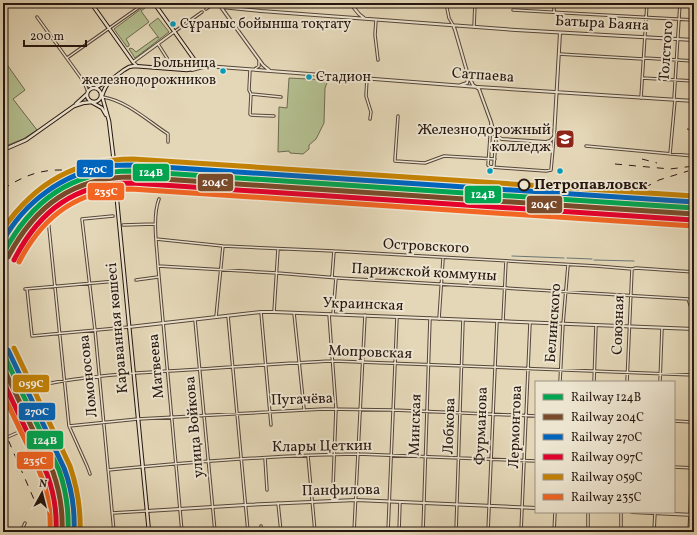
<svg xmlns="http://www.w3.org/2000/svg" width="697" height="535" viewBox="0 0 697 535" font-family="Vollkorn,serif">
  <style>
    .green { fill: #b3be8f; stroke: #6c6a50 }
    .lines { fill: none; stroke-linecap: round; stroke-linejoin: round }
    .stream { stroke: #6a7773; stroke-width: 1 }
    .minor-casing { stroke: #56463a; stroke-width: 3.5 }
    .tertiary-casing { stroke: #56463a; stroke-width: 4 }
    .secondary-casing { stroke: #261610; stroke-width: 4.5 }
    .minor { stroke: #ede5d0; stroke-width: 1.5 }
    .tertiary { stroke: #ede5d0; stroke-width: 2 }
    .secondary { stroke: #ede5d0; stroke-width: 2.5 }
    .rail { stroke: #261610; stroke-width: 1; stroke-dasharray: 7 7; stroke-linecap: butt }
    .secondary-bridge-casing { stroke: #261610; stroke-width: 4.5; stroke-linecap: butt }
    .secondary-bridge { stroke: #ede5d0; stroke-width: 2.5 }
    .rail-1-casing { stroke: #ede5d0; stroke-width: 8 }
    .rail-2-casing { stroke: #ede5d0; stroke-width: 8 }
    .rail-3-casing { stroke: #ede5d0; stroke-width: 8 }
    .rail-4-casing { stroke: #ede5d0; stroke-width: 8 }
    .rail-5-casing { stroke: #ede5d0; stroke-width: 8 }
    .rail-6-casing { stroke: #ede5d0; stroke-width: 8 }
    .rail-1 { stroke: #00a651; stroke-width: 5 }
    .rail-2 { stroke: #7a4b2a; stroke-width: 5 }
    .rail-3 { stroke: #0065bd; stroke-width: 5 }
    .rail-4 { stroke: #e4002b; stroke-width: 5 }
    .rail-5 { stroke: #c38204; stroke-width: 5 }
    .rail-6 { stroke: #f26522; stroke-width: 5 }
    .bus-dot { fill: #049abb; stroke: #ede5d0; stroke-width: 1.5 }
    .stop-dot { fill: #ede5d0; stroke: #261610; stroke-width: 2 }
    .labels { text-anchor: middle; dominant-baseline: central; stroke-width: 4; stroke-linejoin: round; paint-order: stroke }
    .bus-label { font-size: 14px; fill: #261610; stroke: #ede5d0; text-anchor: start }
    .street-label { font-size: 15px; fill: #261610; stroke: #ede5d0 }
    .poi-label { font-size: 15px; fill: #261610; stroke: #ede5d0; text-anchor: end }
    .stop-label { font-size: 15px; font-weight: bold; fill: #261610; stroke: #ede5d0; text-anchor: start }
    .line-badge { stroke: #ede5d0; stroke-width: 1.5 }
    .badge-label { font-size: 11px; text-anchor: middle; font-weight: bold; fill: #fff }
  </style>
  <rect width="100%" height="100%" fill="#e4d7b7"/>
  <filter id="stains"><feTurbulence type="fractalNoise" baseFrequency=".005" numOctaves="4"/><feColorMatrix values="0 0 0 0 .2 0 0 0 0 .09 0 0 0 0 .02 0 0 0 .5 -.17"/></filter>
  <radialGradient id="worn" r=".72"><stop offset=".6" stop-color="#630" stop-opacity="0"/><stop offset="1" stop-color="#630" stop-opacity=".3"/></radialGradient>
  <path class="green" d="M149 3V5L141 11 149 22 126 39 129 44V46L127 47 114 29Z
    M158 18 169 32 135 58 129 49 130 48 133 49 136 52 157 37 159 38 149 25Z
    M3 59 25 90 13 99 37 130 23 139 3 147Z
    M289 78 328 80 325 88 324 123 316 139 309 145V149L303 154 290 153 289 151 278 152 279 107 287 108Z"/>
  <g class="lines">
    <path class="stream" d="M512 256 564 258
      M567 258 592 259
      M594 260 634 261"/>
    <g class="minor-casing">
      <path id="minor" d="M446 3 449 18 453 25
        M3 6 7 3
        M206 9 215 3
        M513 10 694 20
        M554 12V3
        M37 17 84 82 88 92
        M376 20 375 35 378 60
        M474 27 475 3
        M174 32 202 12
        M158 44 174 69
        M559 54 643 59
        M67 58 145 3
        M644 58 694 61
        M255 69 259 66V61
        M250 70 249 90 251 94 250 114 251 115 274 116
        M367 78 366 96 371 112 370 119
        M642 78 694 81
        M85 84 93 88
        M251 94 281 97
        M103 97C127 101 148 121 168 134V142
        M641 98 647 3
        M674 99 680 3
        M398 116 395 159V161L425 163 444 156 495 159
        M491 124 488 165 489 166 491 167 494 166V164L496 141 495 136
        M546 142 550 145 552 149
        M586 146 694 156
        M670 154 675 100
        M491 167 546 171 551 170 554 137
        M159 199C152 217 157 247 158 266L182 532
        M47 208 69 426 87 466 90 474
        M113 216 82 219 95 330 114 532
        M123 225 155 224
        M156 239 223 246 334 251 596 266 632 269 636 268 694 272
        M158 266 277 273 338 278 688 299 694 316
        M332 277 334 251
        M136 280 158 277
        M25 289 117 281
        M27 289 32 336 129 327
        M261 312 271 425
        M274 312 278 249
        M294 313 304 409
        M329 314 336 409 333 487
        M333 314 336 278
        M228 316 248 532
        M216 317 223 246
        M439 319 443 259
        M195 320 215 532
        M503 321 506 261
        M560 382 563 324 568 265
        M594 382 596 325
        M627 382 632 269
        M660 382 662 328
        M46 384C92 375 139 373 186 370 235 367 284 363 333 361L694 375
        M674 421 692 422
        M69 426 138 419 324 409 393 410 536 416
        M3 439 19 432
        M308 456 315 532
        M265 458 267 490
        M674 467 694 468
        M108 470C191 462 274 455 358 454L536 461
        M278 503 281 532
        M112 513 146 511
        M261 526 262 532
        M21 532 25 523
        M354 532 365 315
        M388 532 397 317
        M399 532 400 502
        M423 532 430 318
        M456 532 463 320
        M488 532 497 321
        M521 532 530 323
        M554 532 555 512
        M588 532V512
        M621 532V512
        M654 532 655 512
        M689 532 690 515 694 390"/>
    </g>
    <g class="tertiary-casing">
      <path id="tertiary" d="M218 3 263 65 269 70
        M350 3 359 14 364 18
        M221 7 261 11 516 30 694 40
        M453 25 455 30 468 75 473 85 479 89 491 122 495 136 502 139 546 142 550 141 554 137 560 33
        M196 62 200 65 206 66 478 87 694 101
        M137 66 133 62 174 32
        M192 70 203 67
        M461 85 467 83 468 78
        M129 327 261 312H274L694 329
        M147 511 245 505 356 500 536 508
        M632 512 694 515"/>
    </g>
    <g class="secondary-casing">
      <path id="secondary" d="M91 3 133 62
        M124 70 129 67 134 66 187 70C192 70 196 67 196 62L154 3
        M87 95a7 7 0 1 1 14 0a7 7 0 1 1-14 0Z
        M95 88 109 80
        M102 96 109 121 113 154
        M102 96C106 82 113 78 124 70
        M93 103 102 108 106 115
        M76 104 87 94
        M3 150 26 140 74 106 83 103 92 102
        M116 190 149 532"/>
    </g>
    <use href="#minor" class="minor"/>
    <use href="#tertiary" class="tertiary"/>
    <use href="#secondary" class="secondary"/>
    <path class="rail" d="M687 129 694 130
      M642 159 657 163
      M615 164 670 169 694 166
      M255 178 284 179 359 183
      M353 185 647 203
      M3 189C20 178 37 170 59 170 66 170 73 171 81 171
      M588 190 614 191
      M632 193 640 190 659 180 688 171
      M607 196 634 194 694 200
      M3 235 15 216 25 204 43 189 53 183 76 175 107 168H149L171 170
      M3 242 17 222 37 200
      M3 428 36 504"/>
    <g class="secondary-bridge-casing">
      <path id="secondary-bridge" d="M113 154 116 190"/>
    </g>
    <use href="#secondary-bridge" class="secondary-bridge"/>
    <g class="rail-1-casing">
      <path id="rail-1" d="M3 254C31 201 71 171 132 171L694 208
        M3 353 59 470C66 490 69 510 68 532"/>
    </g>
    <g class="rail-2-casing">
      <path id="rail-2" d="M8 257C35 206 73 177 132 177L694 214
        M3 367 53 472C60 492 63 511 62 532"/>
    </g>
    <g class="rail-3-casing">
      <path id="rail-3" d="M3 241C24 202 64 173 108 166 116 165 124 165 132 165L694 202
        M8 350 64 468C72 489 75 510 74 532"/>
    </g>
    <g class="rail-4-casing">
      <path id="rail-4" d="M14 260C39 211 75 183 132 183L693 220
        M3 381 47 474C54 493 57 511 56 531"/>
    </g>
    <g class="rail-5-casing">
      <path id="rail-5" d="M3 229C35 183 76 159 133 159L694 196
        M14 348 70 466C77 487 81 509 80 532"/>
    </g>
    <g class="rail-6-casing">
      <path id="rail-6" d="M19 262C43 216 78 189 131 189L693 226
        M3 394C11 410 18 426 26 442 41 473 52 496 50 531"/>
    </g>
    <use href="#rail-1" class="rail-1"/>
    <use href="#rail-2" class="rail-2"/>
    <use href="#rail-3" class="rail-3"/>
    <use href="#rail-4" class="rail-4"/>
    <use href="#rail-5" class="rail-5"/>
    <use href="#rail-6" class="rail-6"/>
  </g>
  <defs>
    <g id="university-square" transform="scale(1)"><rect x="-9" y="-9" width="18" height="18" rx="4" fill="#8f2418" stroke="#ede5d0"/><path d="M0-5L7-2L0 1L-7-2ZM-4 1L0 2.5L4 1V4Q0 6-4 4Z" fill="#fff"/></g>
  </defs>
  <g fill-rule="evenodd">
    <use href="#university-square" x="565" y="139"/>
  </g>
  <g class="bus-dot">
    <circle cx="173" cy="24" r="3.5"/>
    <circle cx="223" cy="71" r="3.5"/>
    <circle cx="309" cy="77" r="3.5"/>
    <circle cx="490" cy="171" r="3.5"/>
    <circle cx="560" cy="171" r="3.5"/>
  </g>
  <circle class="stop-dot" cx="524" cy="185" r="5.5"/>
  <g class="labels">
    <g class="bus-label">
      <text x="180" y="24">Сұраныс бойынша тоқтату</text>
      <text x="216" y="63" text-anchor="end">Больница<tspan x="216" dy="17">железнодорожников</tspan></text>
      <text x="316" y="77">Стадион</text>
    </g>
    <g class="street-label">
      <text transform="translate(602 24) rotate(3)">Батыра Баяна</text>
      <text transform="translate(667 51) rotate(-86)">Толстого</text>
      <text transform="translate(483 76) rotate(4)">Сатпаева</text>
      <text transform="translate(426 247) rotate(3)">Островского</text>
      <text transform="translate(424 273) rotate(3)">Парижской коммуны</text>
      <text transform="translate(363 305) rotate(2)">Украинская</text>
      <text transform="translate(554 323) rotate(-86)">Белинского</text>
      <text transform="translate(619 325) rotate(-88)">Союзная</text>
      <text transform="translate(118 328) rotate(-95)">Караванная көшесі</text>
      <text transform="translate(370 353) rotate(2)">Мопровская</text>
      <text transform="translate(157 366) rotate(-95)">Матвеева</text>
      <text transform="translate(89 376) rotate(-96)">Ломоносова</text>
      <text transform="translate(302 400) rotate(-2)">Пугачёва</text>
      <text transform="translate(416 425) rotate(-88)">Минская</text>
      <text transform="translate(450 426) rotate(-88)">Лобкова</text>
      <text transform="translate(482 426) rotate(-88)">Фурманова</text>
      <text transform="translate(195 427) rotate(-95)">улица Войкова</text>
      <text transform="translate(516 427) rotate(-88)">Лермонтова</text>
      <text transform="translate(322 447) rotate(-1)">Клары Цеткин</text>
      <text transform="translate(341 491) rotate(-1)">Панфилова</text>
    </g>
    <g class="poi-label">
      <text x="551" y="130">Железнодорожный<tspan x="551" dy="17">колледж</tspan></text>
    </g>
    <g class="stop-label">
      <text x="534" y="185">Петропавловск</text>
    </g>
  </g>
  <g class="line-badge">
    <rect x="76" y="159" width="38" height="19" rx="4" fill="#0065bd"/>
    <rect x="132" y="163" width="38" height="19" rx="4" fill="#00a651"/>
    <rect x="197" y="173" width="37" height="19" rx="4" fill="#7a4b2a"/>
    <rect x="87" y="182" width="38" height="19" rx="4" fill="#f26522"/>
    <rect x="464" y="185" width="38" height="19" rx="4" fill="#00a651"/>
    <rect x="526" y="195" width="37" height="19" rx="4" fill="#7a4b2a"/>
    <rect x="12" y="374" width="38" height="19" rx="4" fill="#c38204"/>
    <rect x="18" y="402" width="38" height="19" rx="4" fill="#0065bd"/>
    <rect x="26" y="430" width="38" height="20" rx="4" fill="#00a651"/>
    <rect x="16" y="451" width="38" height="19" rx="4" fill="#f26522"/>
  </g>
  <g class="badge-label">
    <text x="95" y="173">270С</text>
    <text x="151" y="176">124В</text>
    <text x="215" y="186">204С</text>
    <text x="106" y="195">235С</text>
    <text x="483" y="198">124В</text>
    <text x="544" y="208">204С</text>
    <text x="31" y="387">059С</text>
    <text x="37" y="415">270С</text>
    <text x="45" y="444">124В</text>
    <text x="35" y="464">235С</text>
  </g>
  <rect width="697" height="535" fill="none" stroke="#e4d7b7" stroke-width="16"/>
  <rect x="4" y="4" width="689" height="527" fill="none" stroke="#261610" stroke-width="2"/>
  <rect x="8" y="8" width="681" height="519" fill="none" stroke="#261610"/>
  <rect x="535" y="381" width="140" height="132" fill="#ede5d0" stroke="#9d9283"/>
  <rect x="543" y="394" width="20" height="6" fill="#00a651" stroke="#9d9283"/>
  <text x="571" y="401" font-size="12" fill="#261610">Railway 124В</text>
  <rect x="543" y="414" width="20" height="6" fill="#7a4b2a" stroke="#9d9283"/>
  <text x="571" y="421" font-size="12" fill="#261610">Railway 204С</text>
  <rect x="543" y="434" width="20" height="6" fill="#0065bd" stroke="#9d9283"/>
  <text x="571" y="441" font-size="12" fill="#261610">Railway 270С</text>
  <rect x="543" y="454" width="20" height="6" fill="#e4002b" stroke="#9d9283"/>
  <text x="571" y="461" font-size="12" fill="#261610">Railway 097С</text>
  <rect x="543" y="474" width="20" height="6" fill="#c38204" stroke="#9d9283"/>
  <text x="571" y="481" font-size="12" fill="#261610">Railway 059С</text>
  <rect x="543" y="494" width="20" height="6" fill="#f26522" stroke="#9d9283"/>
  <text x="571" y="501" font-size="12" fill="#261610">Railway 235С</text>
  <g transform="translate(42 493) rotate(7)" stroke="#ede5d0" stroke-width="3" paint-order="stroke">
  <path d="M0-3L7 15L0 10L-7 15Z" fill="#261610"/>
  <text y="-6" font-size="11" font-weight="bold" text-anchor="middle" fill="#261610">N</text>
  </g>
  <path d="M24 40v6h62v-6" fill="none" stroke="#261610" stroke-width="2"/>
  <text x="30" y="40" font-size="12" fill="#261610" stroke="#ede5d0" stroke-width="3" paint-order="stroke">200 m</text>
  <rect width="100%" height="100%" filter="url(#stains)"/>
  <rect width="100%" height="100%" fill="url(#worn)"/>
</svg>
